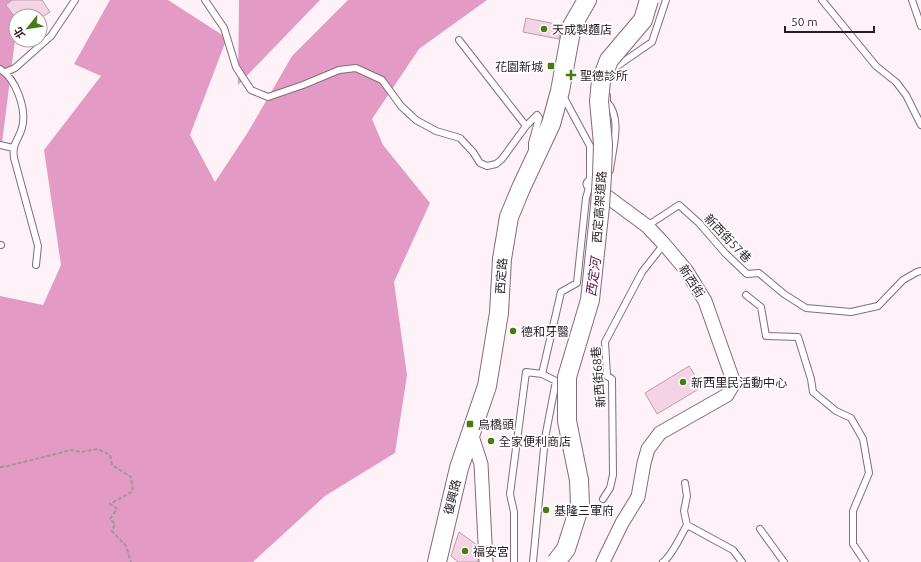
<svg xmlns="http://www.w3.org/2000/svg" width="921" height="562" viewBox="0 0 921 562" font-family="Ubuntu,'Noto Sans TC',sans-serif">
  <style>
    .forest { fill: #e39bc5 }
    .building { fill: #f3d3e4; stroke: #bb9dae }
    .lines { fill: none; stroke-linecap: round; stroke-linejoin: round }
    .lane-casing { stroke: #866a79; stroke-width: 8 }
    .street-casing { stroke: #866a79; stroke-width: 15 }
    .secondary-casing { stroke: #866a79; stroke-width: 20 }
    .path { stroke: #a2969c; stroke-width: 2; stroke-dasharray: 4 2; stroke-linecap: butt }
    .lane { stroke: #fff; stroke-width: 6 }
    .street { stroke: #fff; stroke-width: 13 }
    .secondary { stroke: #fff; stroke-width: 18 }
    .secondary-bridge-casing { stroke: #866a79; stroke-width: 20; stroke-linecap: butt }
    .secondary-bridge { stroke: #fff; stroke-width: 18 }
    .poi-dot { fill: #467d12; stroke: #fff; stroke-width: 1.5 }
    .labels { text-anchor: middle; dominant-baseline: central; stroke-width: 3.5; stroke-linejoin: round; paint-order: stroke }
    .poi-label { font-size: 12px; fill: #271c22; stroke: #fff; text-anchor: start }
    .street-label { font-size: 12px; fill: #271c22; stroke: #fff }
    .water-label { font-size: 13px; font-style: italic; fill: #600c47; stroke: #fff }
  </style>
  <rect width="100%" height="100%" fill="#fef1f8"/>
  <path class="forest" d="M0 0H33L16 16V32L2 143H0Z
    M110 0H168L227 38 190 135 215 182 248 132 292 56 348 0H487L419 49 372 119 383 145 430 203 394 282 407 375 395 453 325 496 253 562H0V296L43 305 61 265 44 150 101 76 74 64Z
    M239 0H320L238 85Z"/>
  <path class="building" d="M12 0H42L50 12 44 16H14L6 5Z
    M526 18 561 25 559 39 523 32Z
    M689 366 702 387 657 414 645 393Z
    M459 532 477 545 478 562H458L451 556Z"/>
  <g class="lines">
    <g class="lane-casing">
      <path id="lane" d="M205 0 224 28 236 67 251 90 268 97 303 85 339 70 356 68 382 80 401 106 416 120 436 131 460 138 473 152 480 163 487 166 496 164 502 159 526 126 537 115 539 118 532 143V150
        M822 0 876 66 896 82 906 95 921 125
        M912 0 921 26
        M459 40 526 126
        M0 69C16 79 27 109 22 128 18 142 12 142 14 158L38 246 36 265
        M610 71 652 42 666 0
        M6 72 15 68 51 36 75 0
        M607 96V102C623 118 612 151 610 170
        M0 145 13 148
        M647 226 679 205 699 223 725 253 747 274 759 273 784 294 806 308 851 312 878 306 903 280 917 272 921 271
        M0 245H1
        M746 295 761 307 766 336 798 337 811 379 813 392 836 411 851 418 863 439 869 473 853 511V544L865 562
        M542 374 561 292 577 283 586 198 590 184V146L563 96
        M685 483 687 496 684 511 687 525 733 550 742 562
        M603 499 610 488 613 475 612 379 607 376 605 342 642 272 664 244
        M760 529 784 562
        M514 562V512L510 494 526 372 542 374 556 381 545 438 533 562
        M663 562C672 556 681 535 687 525"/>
    </g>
    <g class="street-casing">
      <path id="street" d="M590 184 647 226 664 244 686 270 705 301 734 383 727 395 660 433 648 449 644 463 638 497 622 523 603 562
        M471 433 481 464 486 562"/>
    </g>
    <g class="secondary-casing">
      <path id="secondary" d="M437 562 459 468 487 386 499 313 502 259 509 217 521 188 551 124 560 91 572 26 587 0"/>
    </g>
    <path class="path" d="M0 467 8 466 71 450 81 452 98 449 110 455 112 465 131 477 133 491 110 504 117 509 110 519 115 524 112 531 126 546 131 562"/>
    <use href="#lane" class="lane"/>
    <use href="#street" class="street"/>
    <use href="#secondary" class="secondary"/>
    <g class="secondary-bridge-casing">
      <path id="secondary-bridge" d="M556 562 566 549 580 505 579 480 567 421V377L590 300 600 206 602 175 603 144 599 101 601 81 609 60 643 20 649 0"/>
    </g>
    <use href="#secondary-bridge" class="secondary-bridge"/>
  </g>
  <g class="poi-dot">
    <circle cx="544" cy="29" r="4"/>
    <rect x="547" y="62" width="8" height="8" rx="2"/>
    <path d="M569 69h4v4h4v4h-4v4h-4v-4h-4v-4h4z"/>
    <circle cx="513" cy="331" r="4"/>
    <circle cx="683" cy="382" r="4"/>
    <rect x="466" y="420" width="8" height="8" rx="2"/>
    <circle cx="491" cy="441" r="4"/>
    <circle cx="546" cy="510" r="4"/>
    <circle cx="465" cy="551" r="4"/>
  </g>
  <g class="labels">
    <g class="poi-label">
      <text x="552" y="29">天成製麵店</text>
      <text x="543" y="66" text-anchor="end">花園新城</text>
      <text x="580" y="75">聖德診所</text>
      <text x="521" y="331">德和牙醫</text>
      <text x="691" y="382">新西里民活動中心</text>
      <text x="478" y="424">烏橋頭</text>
      <text x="499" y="441">全家便利商店</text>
      <text x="554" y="510">基隆三軍府</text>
      <text x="473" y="551">福安宮</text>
    </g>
    <g class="street-label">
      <text transform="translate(599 207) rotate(-86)">西定高架道路</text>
      <text transform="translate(728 238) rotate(46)">新西街57巷</text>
      <text transform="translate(501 276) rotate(-86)">西定路</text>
      <text transform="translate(692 281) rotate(57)">新西街</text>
      <text transform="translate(598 377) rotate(-95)">新西街68巷</text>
      <text transform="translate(452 497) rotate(-76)">復興路</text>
    </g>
    <g class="water-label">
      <text transform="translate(593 277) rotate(-82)">西定河</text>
    </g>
  </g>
  <g transform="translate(28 28) rotate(240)"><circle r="19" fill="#ffffff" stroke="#a9a4a7"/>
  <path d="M0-3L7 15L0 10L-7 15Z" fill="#467d12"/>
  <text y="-6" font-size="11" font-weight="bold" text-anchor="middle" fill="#271c22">北</text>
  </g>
  <path d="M785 26v6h89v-6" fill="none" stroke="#271c22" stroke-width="2"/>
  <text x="791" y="26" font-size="12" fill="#271c22" stroke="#ffffff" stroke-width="3" paint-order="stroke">50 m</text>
</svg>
